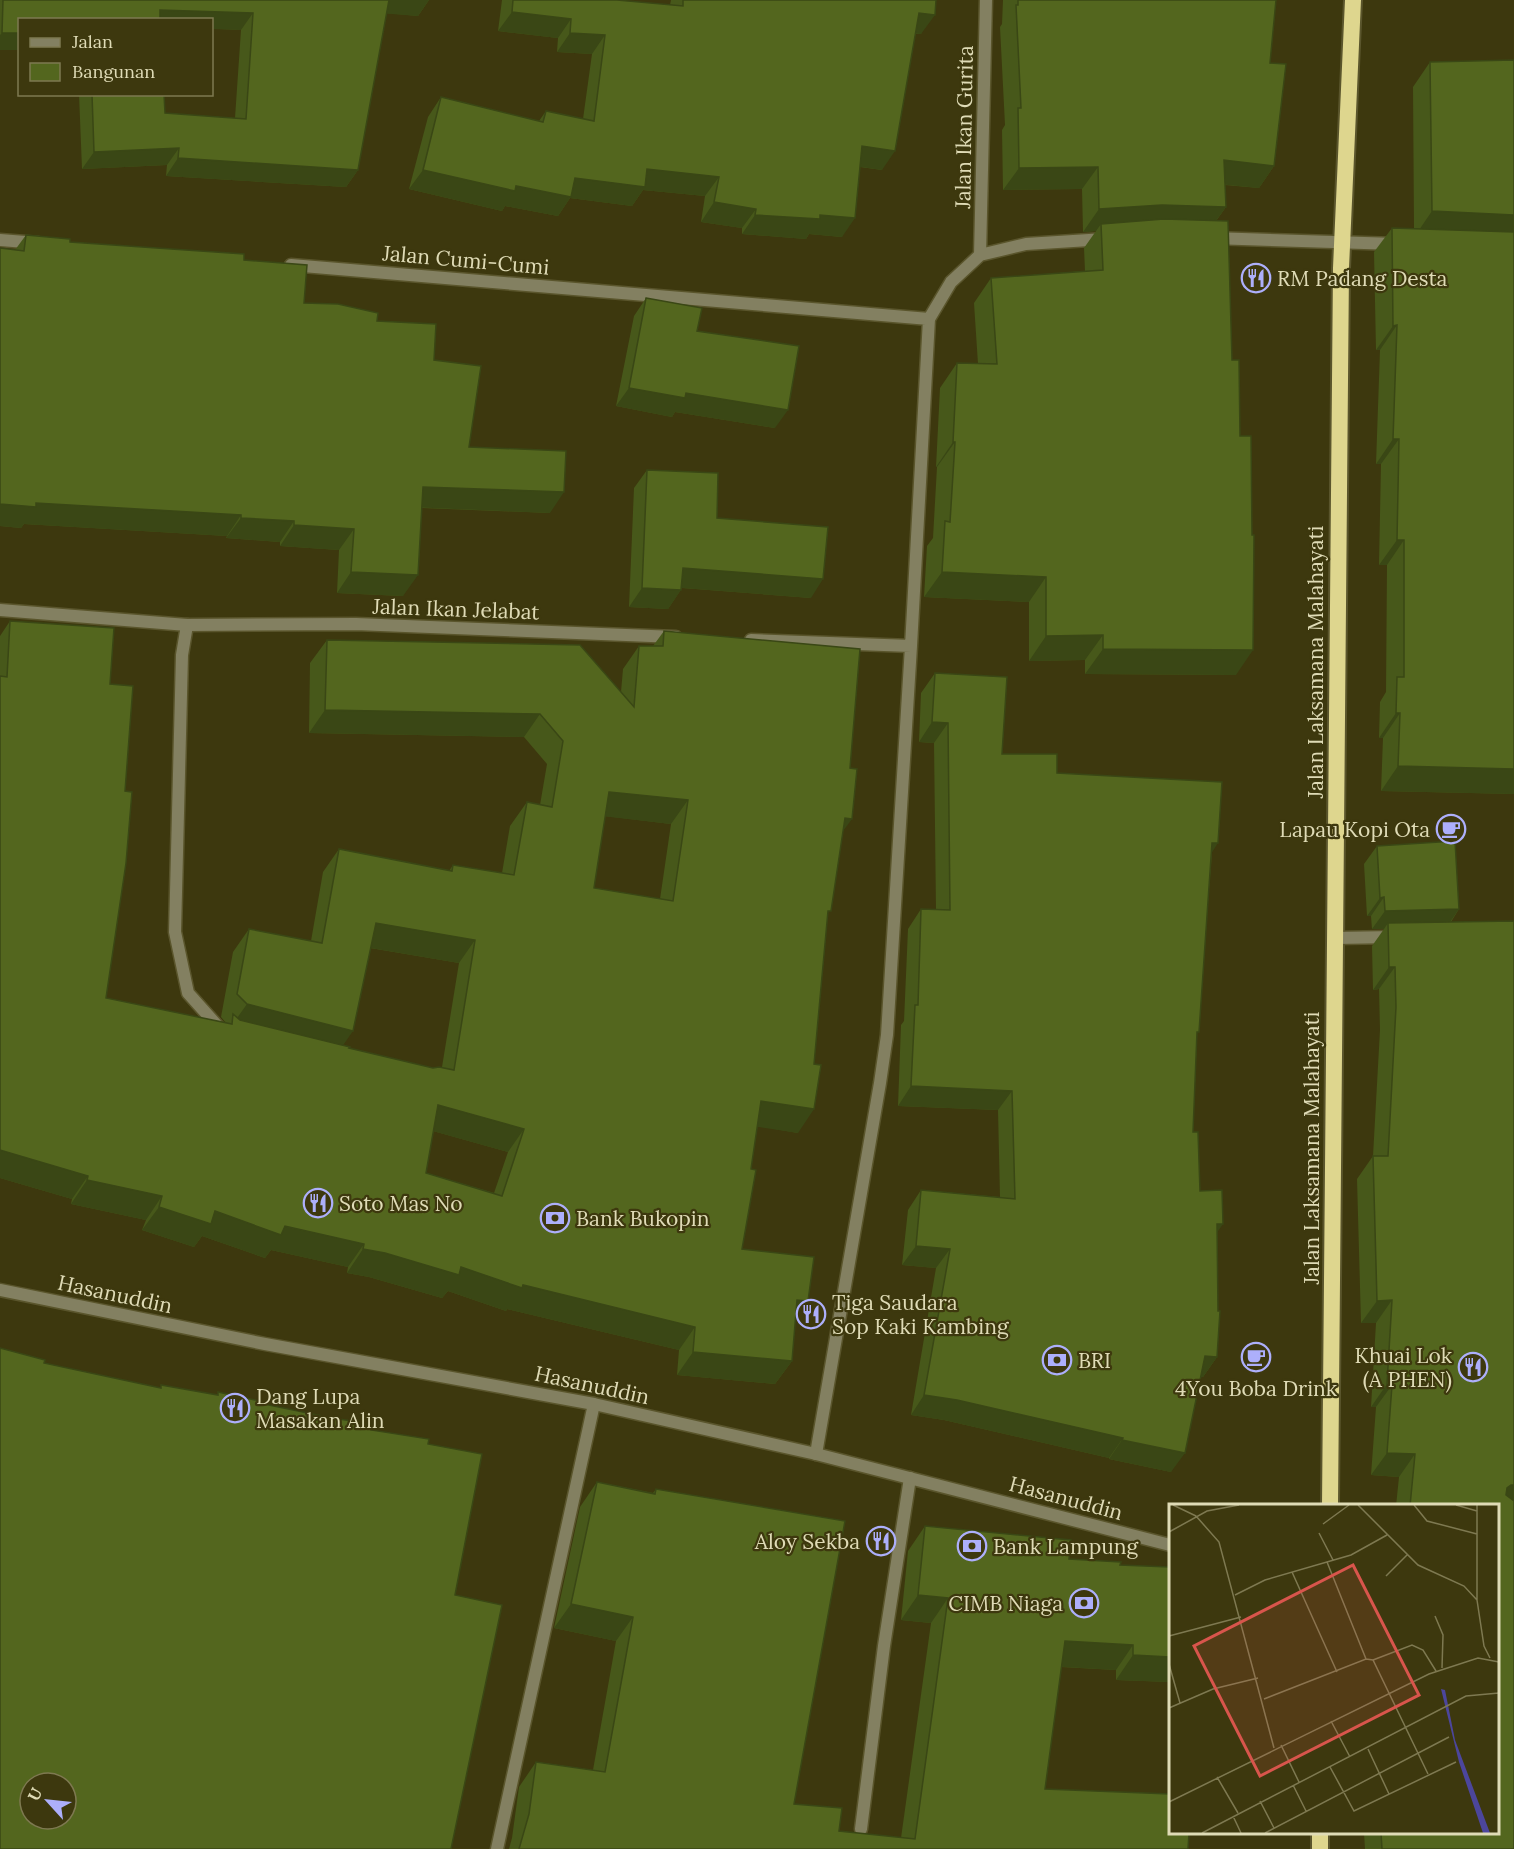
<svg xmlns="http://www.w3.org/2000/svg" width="1514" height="1849" viewBox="0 0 1514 1849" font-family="Lora,serif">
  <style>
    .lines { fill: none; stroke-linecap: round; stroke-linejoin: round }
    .service-casing { stroke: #5a552c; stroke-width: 15 }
    .minor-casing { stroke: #5a552c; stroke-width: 15 }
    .tertiary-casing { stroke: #5a552c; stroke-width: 15 }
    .trunk-casing { stroke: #5a552c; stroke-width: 20 }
    .service { stroke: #838061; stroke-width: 12 }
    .minor { stroke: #838061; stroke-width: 12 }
    .tertiary { stroke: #838061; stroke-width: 12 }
    .trunk { stroke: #ded68e; stroke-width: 16 }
    .wall { fill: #47581a; fill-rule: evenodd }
    .shaded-wall { fill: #3a4715 }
    .building { fill: #53661e; stroke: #3a4715; stroke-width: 1.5; fill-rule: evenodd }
    .labels { text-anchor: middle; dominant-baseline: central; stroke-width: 4.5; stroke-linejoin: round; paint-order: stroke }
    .street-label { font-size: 21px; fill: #dfdbb6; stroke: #3d380e }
    .poi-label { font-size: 21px; fill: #dfdbb6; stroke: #3d380e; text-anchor: start }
    .inset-road { fill: none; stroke: #7e7951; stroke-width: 1.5 }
    .view { fill: #d8554c; fill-opacity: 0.15; stroke: #d8554c; stroke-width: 3 }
    .inset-edge { fill: none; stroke: #dfdbb6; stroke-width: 3 }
  </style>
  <rect width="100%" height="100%" fill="#3d380e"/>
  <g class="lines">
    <g class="service-casing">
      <path id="service" d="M187 625 182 655 175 932 188 993 222 1031
        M861 1829 884 1646 910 1478"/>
    </g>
    <g class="minor-casing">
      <path id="minor" d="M1212 238 1396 244
        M0 240 38 243
        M980 255 986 0
        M291 265 929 319
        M0 610 187 625 356 624 676 637
        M751 640 911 646
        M1335 938 1394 937
        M816 1454 880 1083 887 1035 911 646 929 319 951 282 980 255 1026 244 1105 239
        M497 1849 594 1404"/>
    </g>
    <g class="tertiary-casing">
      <path id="tertiary" d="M0 1290 265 1344 594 1404 816 1454 1170 1545"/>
    </g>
    <g class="trunk-casing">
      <path id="trunk" d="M1330 1506 1341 268 1353 0
        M1320 1849V1832"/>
    </g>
    <use href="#service" class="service"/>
    <use href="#minor" class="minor"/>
    <use href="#tertiary" class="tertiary"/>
    <use href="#trunk" class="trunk"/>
  </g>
  <path class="wall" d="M0 0H429L418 16 386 13 358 170 346 187 166 176 167 165 82 169 79 94H164L165 113 235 118 241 30 20 20V50H0Z
    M502 0H617L670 5 671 0H936L921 34H915L882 170 860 167 842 237 809 234 806 239 742 234V228L701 222 705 196 643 190 632 206 570 198 558 216 505 206 502 211 409 189 428 117 441 97 539 121 546 111 583 119 592 54 557 52 558 38 498 31Z
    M1003 0H1276L1270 63 1274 166 1259 188 1225 185 1226 207 1216 221 1236 675 1085 674V660L1029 661V602L924 597 927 546 933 538 937 467H936L940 388 957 363 978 364 974 303 991 278 1085 271 1084 248 1096 231 1083 232 1082 189 1003 190 1002 130 1005 125 1000 27 1002 24Z
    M1514 60V794L1381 791 1383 738H1379L1380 702 1386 692 1387 565H1379L1381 464H1376L1380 350H1376L1374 252 1392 228H1414L1413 87 1430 62Z
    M26 235 70 242 244 260 304 303 377 321 434 360 469 447 550 513 422 508 403 596 337 593 339 550 280 546V542L226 538 227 536 24 524 21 528 0 526V248L15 250Z
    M646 298 697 331 775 428 675 412 672 417 616 406 634 316Z
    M647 470 717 518 811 598 682 588 668 609 629 607 634 488Z
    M10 621 110 684 106 998 226 1023 221 1017 233 952 249 929 311 941 323 872 339 849 449 871 453 865 502 873 510 826 527 802 540 805 547 764 524 737 309 733 310 663 327 640 621 692 623 669 639 646H653L664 631 843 830 827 916 798 1133 757 1126 751 1169 742 1249 795 1320 792 1361 775 1384 677 1375 679 1350 507 1309 506 1311 448 1291 442 1298 369 1277 347 1273 348 1267 271 1250 265 1258 202 1236 194 1247 142 1230 146 1220 71 1204 72 1199 0 1178V636ZM605 816 671 824 660 899 594 888ZM370 948 459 963 442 1067 433 1068 349 1048 343 1045ZM433 1131 508 1152 494 1193 426 1173Z
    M935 673 1002 754 1057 773 1212 853 1197 1035 1193 1132 1200 1191 1217 1232V1357L1203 1377H1201L1171 1472 1109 1459V1458L944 1420 911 1415 936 1268 902 1265 908 1210 921 1190 1000 1197 998 1110 898 1106 901 1025 904 1021 908 929 921 909 936 910 934 743 919 742 921 693Z
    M1455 841 1459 909 1451 922 1514 921V1849H1365L1364 1833H1497V1506H1396L1399 1477 1371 1475 1376 1407H1371L1376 1323H1361L1357 1179 1373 1156 1380 1030 1379 989 1373 990 1372 946 1384 929H1372L1371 916H1367L1364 864 1377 846Z
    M597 1482 653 1493 656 1489 794 1804 839 1831 901 1838 931 1623 901 1620 908 1551 925 1526 1069 1559 1120 1565 1170 1682 1116 1680V1670L1061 1667 1045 1789 1188 1849H509L512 1838 519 1787 536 1762 593 1770 616 1641 554 1628 580 1507Z"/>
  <path class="shaded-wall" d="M387 0H429L418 16 378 13Z
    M160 10 253 13 241 30 212 29V20H153Z
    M512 12 571 19 558 38 498 31Z
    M919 13 935 15 921 34 905 33Z
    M2 33H20V50H0V35Z
    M570 33 605 35 592 54 557 52Z
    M862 146 895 151 882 170 848 165Z
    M179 148 167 165 82 169 94 152Z
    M178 158 358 170 346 187 166 176Z
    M1224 160 1274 166 1259 188 1208 183Z
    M1098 167 1082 189 1003 190 1019 168Z
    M647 169 719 177 705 196 643 190 632 206 570 198 558 216 505 206 502 211 409 189 423 170 516 186Z
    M714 202 756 209 742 228 701 222Z
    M1162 205 1226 207 1210 229 1101 224 1096 231 1083 232 1099 209Z
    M1432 211 1514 215V241L1415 236Z
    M755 215H820L855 218 842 237 809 234 806 239 742 234Z
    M1397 325 1380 350H1376L1393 326Z
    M629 388 686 393 788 410 775 428 675 412 672 417 616 406Z
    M1393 439H1399L1381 464H1376Z
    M953 442H955L937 467H936Z
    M423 487 564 492 550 513 409 507Z
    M36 503 241 515 227 536 24 524 21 528 0 526V504Z
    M241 518 294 521 280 542 226 538Z
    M294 525 354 529 339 550 280 546Z
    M1397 540H1404L1387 565H1379Z
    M683 568 823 579 811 598 670 587Z
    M351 572 418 575 403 596 337 593Z
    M942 572 1046 577 1029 602 924 597Z
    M642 588 681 590 668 609 629 607Z
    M1103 635 1085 660 1029 661 1046 636Z
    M1103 649 1253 650 1236 675 1085 674Z
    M325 710 540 714 524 737 309 733Z
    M1396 713H1400L1383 738H1379Z
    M932 722 948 723 934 743 919 742Z
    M1398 766 1514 769V794L1381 791Z
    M609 792 688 800 671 824 593 815Z
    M845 818 852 819 835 842Z
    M1212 843H1218L1205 863Z
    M1384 897 1371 916H1367L1380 898Z
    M1459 909 1446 928 1388 923 1384 929H1372L1385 911Z
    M376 923 475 940 459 963 359 946Z
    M1389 967H1395L1379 989 1373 990Z
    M247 1004 353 1031 337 1054 230 1028Z
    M911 1086 1012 1091 998 1110 898 1106Z
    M761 1101 814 1109 798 1133 745 1125Z
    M438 1105 524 1129 508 1152 422 1128Z
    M0 1150 88 1176 72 1199 0 1178Z
    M87 1180 162 1196 146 1220 71 1204Z
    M159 1207 215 1211 364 1244 348 1267 271 1250 265 1258 202 1236 194 1247 142 1230Z
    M1217 1224H1223L1209 1244Z
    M916 1246 950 1249 936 1268 902 1265Z
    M363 1249 461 1267 523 1285 695 1327 679 1350 507 1309 506 1311 448 1291 442 1298 369 1277 347 1273Z
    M797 1300 808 1301 792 1325Z
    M1392 1300 1376 1323H1361L1377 1301Z
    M693 1352 792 1361 775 1384 677 1375Z
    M1205 1356 1217 1357 1203 1377 1192 1376Z
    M1387 1384 1392 1385 1376 1407H1371Z
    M924 1395 957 1400 1123 1438 1109 1458 944 1420 911 1415Z
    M1122 1440 1185 1453 1171 1472 1109 1459Z
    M1387 1453 1415 1454 1399 1477 1371 1475Z
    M1511 1485H1514V1508L1497 1507 1507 1488Z
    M918 1595 948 1598 931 1623 901 1620Z
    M571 1604 633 1617 616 1641 554 1628Z
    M1065 1641 1133 1645 1116 1670 1048 1666Z
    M1133 1655 1170 1657V1682L1116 1680Z"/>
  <path class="building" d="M3 0H389L358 170 178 158 179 148 94 152 92 94H164L165 113 246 119 253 13 160 10V20H20V33H2Z
    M513 0H617L683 6V0H936L935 15 919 13 895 151 862 146 855 218 820 215V219L755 215 756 209 714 202 719 177 647 169 645 187 575 178 571 197 516 186 515 191 423 170 441 97 543 122 546 111 594 121 605 35 570 33 571 19 512 12Z
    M1018 0H1276L1270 63 1286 64 1274 166 1224 160 1226 207 1162 205 1099 209 1098 167 1019 168 1018 108H1021L1016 5H1018Z
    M1514 60V215L1432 211 1430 62Z
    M1164 219 1228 221 1232 360H1239L1240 436H1251L1252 535H1254L1253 650 1103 649V635L1046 636V577L942 572 945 521 950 522 955 442H953L957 363 997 364 991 278 1103 270 1101 224Z
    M1392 228 1514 232V769L1398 766 1400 713H1396L1397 677H1404V540H1397L1399 439H1393L1397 325 1393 326Z
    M26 235 70 239V242L244 254V260L307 265 304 303 338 304 378 313 377 321 436 324 434 360 481 366 469 447 566 451 564 492 423 487 418 575 351 572 354 529 294 525V521L241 518V515L36 503V507L0 504V248L24 251Z
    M646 298 702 308 697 331 799 346 788 410 686 393 685 398 629 388Z
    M647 470 718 473 717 518 828 527 823 579 683 568 681 590 642 588Z
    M10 621 114 628 110 684 133 686 125 791 132 792 126 863 106 998 232 1024 233 1014 240 1020 350 1047 349 1048 433 1068 439 1067 454 1070 475 940 376 923 353 1031 247 1004 237 994 249 929 322 943 339 849 452 871 453 865 514 875 527 802 552 807 563 741 540 714 325 710 327 640 580 645 634 707 639 646H663L664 631 860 649 850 768 857 769 852 819 845 818 831 911H828L814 1064 821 1065 814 1109 761 1101 751 1169 756 1170 742 1249 814 1257 808 1301 797 1300 792 1361 693 1352 695 1327 523 1285 522 1288 461 1267 459 1275 385 1253 363 1249 364 1244 285 1226 281 1235 215 1211 211 1224 159 1207 162 1196 87 1180 88 1176 0 1150V1151V676L7 677ZM609 792 688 800 673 901 594 888ZM438 1105 524 1129 502 1196 426 1173Z
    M935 673 1007 677 1002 754H1057V773L1222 782 1218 843H1212L1199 1032H1197L1193 1132H1198L1200 1191 1222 1190 1223 1224H1217L1218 1311H1220L1217 1357 1205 1356 1185 1453 1122 1440 1123 1438 957 1400 924 1395 950 1249 916 1246 921 1190 1015 1199 1012 1091 911 1086 915 1005H918L921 909 950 910 948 723 932 722Z
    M1455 841 1459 909 1385 911 1384 897 1380 898 1377 846Z
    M1514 921V1485H1511L1507 1488 1506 1495 1514 1501V1849H1382L1381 1833H1497V1506H1410L1415 1454 1387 1453 1392 1385 1387 1384 1392 1300 1377 1301 1373 1156H1388L1396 1007 1395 967H1389L1388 923Z
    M0 1348 45 1360 44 1363 161 1388V1385L218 1395V1392L260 1401 259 1403 332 1418 372 1424 371 1430 429 1439 428 1444 482 1454 455 1595 502 1605 451 1849H0ZM30 1783H66V1819H30Z
    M597 1482 655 1494 656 1489 845 1521 794 1804 842 1808 839 1831 915 1839 948 1598 918 1595 925 1526 1071 1540 1069 1559 1121 1562 1120 1565 1170 1567V1657L1133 1655V1645L1065 1641 1045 1789 1170 1794V1833H1189L1188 1849H519L529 1814 536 1762 605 1772 633 1617 571 1604Z"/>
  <defs>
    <g id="restaurant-ring" transform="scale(1.5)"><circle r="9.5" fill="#3d380e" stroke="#adaffb" stroke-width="1.5"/><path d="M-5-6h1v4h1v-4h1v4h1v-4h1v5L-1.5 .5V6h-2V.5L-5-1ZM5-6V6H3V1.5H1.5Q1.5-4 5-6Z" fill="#adaffb"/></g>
    <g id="cafe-ring" transform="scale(1.5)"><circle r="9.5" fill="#3d380e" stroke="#adaffb" stroke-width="1.5"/><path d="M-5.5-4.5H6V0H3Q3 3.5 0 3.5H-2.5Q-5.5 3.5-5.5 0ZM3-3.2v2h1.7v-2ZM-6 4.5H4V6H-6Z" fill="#adaffb"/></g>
    <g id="bank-ring" transform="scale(1.5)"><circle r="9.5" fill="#3d380e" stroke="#adaffb" stroke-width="1.5"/><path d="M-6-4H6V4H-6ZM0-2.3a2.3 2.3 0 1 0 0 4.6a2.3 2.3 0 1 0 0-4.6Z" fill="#adaffb"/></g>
  </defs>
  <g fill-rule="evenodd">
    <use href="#restaurant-ring" x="1256" y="278"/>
    <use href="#cafe-ring" x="1451" y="829"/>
    <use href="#restaurant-ring" x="318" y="1203"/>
    <use href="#bank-ring" x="555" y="1218"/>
    <use href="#restaurant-ring" x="811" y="1314"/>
    <use href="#cafe-ring" x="1256" y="1357"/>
    <use href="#bank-ring" x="1057" y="1360"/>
    <use href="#restaurant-ring" x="1473" y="1367"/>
    <use href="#restaurant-ring" x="235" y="1408"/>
    <use href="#restaurant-ring" x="881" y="1541"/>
    <use href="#bank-ring" x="972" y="1546"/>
    <use href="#bank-ring" x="1084" y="1603"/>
  </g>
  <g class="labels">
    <g class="street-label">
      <text transform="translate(964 127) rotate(-89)">Jalan Ikan Gurita</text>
      <text transform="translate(466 260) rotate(5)">Jalan Cumi-Cumi</text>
      <text transform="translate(456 609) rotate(2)">Jalan Ikan Jelabat</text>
      <text transform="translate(1315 662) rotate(-90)">Jalan Laksamana Malahayati</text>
      <text transform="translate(1311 1148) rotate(-90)">Jalan Laksamana Malahayati</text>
      <text transform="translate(115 1294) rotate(12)">Hasanuddin</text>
      <text transform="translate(592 1385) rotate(12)">Hasanuddin</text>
      <text transform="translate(1066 1498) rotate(15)">Hasanuddin</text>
    </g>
    <g class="poi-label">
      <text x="1277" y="278">RM Padang Desta</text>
      <text x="1430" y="829" text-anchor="end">Lapau Kopi Ota</text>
      <text x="339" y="1203">Soto Mas No</text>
      <text x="576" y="1218">Bank Bukopin</text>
      <text x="832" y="1302">Tiga Saudara<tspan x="832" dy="24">Sop Kaki Kambing</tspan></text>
      <text x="1452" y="1355" text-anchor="end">Khuai Lok<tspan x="1452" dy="24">(A PHEN)</tspan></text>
      <text x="1078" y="1360">BRI</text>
      <text x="1256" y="1388" text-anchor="middle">4You Boba Drink</text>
      <text x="256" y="1396">Dang Lupa<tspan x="256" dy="24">Masakan Alin</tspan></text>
      <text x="860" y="1541" text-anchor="end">Aloy Sekba</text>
      <text x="993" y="1546">Bank Lampung</text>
      <text x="1063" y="1603" text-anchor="end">CIMB Niaga</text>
    </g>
  </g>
  <g transform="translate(1169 1504)">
    <rect width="330" height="330" fill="#3d380e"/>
    <path d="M272 185 276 186 286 236 321 329H314L290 258Z" fill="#4c469c"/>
    <path class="inset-road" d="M4 1 27 12M189 1 249 61 295 82 308 96M245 1 258 17 308 30M287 1 308 7M308 1V96L315 142 321 154M27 12 50 38 105 244M154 20 180 1M0 28 38 7 70 1M150 29 164 56M158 58 197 155M123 68 168 168M217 72 238 51M66 91 96 76 182 51 218 31M266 112 274 131 273 164M0 132 72 113M204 156 243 141 254 146 267 167M0 160 11 199M95 195 197 155 204 156 259 270M0 204 44 185 89 174M162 217 181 253M112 241 130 278M199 245 220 290M161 263 185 307 287 258M48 273 69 309M124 281 137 307M91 297 105 324M0 298 260 170 309 154 330 158M64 312 72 329M33 329 297 192 330 189M96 329 280 233"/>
    <path class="view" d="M184 61 250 191 91 272 25 142Z"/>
    <rect width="330" height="330" class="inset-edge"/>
  </g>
  <rect x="18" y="18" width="195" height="78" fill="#3d380e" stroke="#7e7951" stroke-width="1.5"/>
  <rect x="30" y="38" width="30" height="9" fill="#838061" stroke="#7e7951" stroke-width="1.5"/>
  <text x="72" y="48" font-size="18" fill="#dfdbb6">Jalan</text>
  <rect x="30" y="63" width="30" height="18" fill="#53661e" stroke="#7e7951" stroke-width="1.5"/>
  <text x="72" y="78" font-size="18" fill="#dfdbb6">Bangunan</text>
  <g transform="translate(48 1801) rotate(297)"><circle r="28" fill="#3d380e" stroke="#7e7951" stroke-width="1.5"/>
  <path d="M0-4.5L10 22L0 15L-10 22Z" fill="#adaffb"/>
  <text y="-9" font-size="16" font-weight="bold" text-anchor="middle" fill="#dfdbb6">U</text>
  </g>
</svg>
